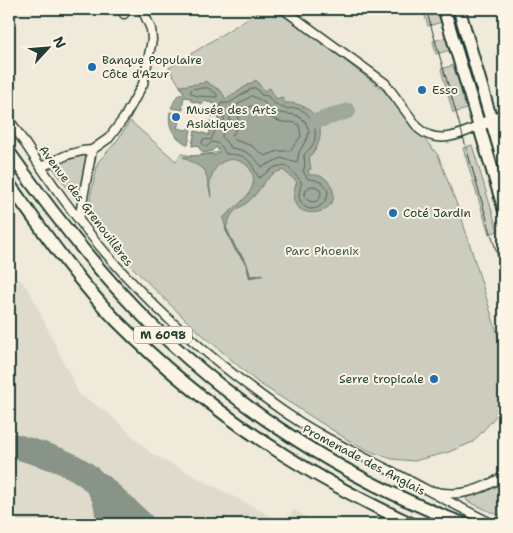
<svg xmlns="http://www.w3.org/2000/svg" width="513" height="533" viewBox="0 0 513 533" font-family="'Shantell Sans',sans-serif">
  <style>
    .built { fill: #dedbcc }
    .green { fill: #cccdbf; stroke: #76857a }
    .water { fill: #9fa89a; stroke: #6c7d71 }
    .lines { fill: none; stroke-linecap: round; stroke-linejoin: round }
    .shore { stroke: #52685d; stroke-width: 1 }
    .stream { stroke: #6c7d71; stroke-width: 2.5 }
    .river { stroke: #9fa89a; stroke-width: 16 }
    .taxiway { stroke: #879487; stroke-width: 25 }
    .street-casing { stroke: #1f3d34; stroke-width: 11 }
    .primary-casing { stroke: #1f3d34; stroke-width: 15 }
    .street { stroke: #fcf5e5; stroke-width: 8 }
    .primary { stroke: #fcf5e5; stroke-width: 11 }
    .tram { stroke: #1f3d34; stroke-width: 1 }
    .poi-dot { fill: #1f6fb2; stroke: #fcf5e5; stroke-width: 2 }
    .labels { text-anchor: middle; dominant-baseline: central; stroke-width: 4; stroke-linejoin: round; paint-order: stroke }
    .shield { fill: #fcf5e5; stroke: #617469; stroke-width: 1 }
    .shield-label { font-size: 11px; font-weight: bold; fill: #1f3d34 }
    .poi-label { font-size: 12px; fill: #1f3d34; stroke: #fcf5e5; text-anchor: start }
    .street-label { font-size: 12px; fill: #1f3d34; stroke: #fcf5e5 }
    .park-label { font-size: 12px; fill: #425a50; stroke: #fcf5e5 }
  </style>
  <rect width="100%" height="100%" fill="#efeada"/>
  <filter id="ink" filterUnits="userSpaceOnUse"><feTurbulence type="fractalNoise" baseFrequency=".02" numOctaves="2"/><feDisplacementMap in="SourceGraphic" scale="10" xChannelSelector="R" yChannelSelector="G"/><feConvolveMatrix kernelMatrix="1 2 1 2 8 2 1 2 1" color-interpolation-filters="sRGB"/></filter>
  <g filter="url(#ink)">
    <path class="built" d="M9 271 23 283 31 294 79 394 108 413 152 454 286 524 293 510 320 524H9Z"/>
    <path class="green" d="M266 9H273L312 35 383 90 438 155 460 213 504 355V407L473 442 449 452 414 461 392 459 372 452 348 440 257 382 189 323 130 265 101 232 95 221 90 198 98 162 116 142 130 121 176 161 181 154 194 156 220 152 216 147 212 151 203 153 197 145 192 146 195 131 209 135 211 124 208 123 210 121 214 122V125L219 122 218 115 216 114 215 116H211V113H214L216 104 204 101 203 104 191 101V98L184 97V93L169 68 259 11Z
      M423 9H438L442 22 428 26Z
      M450 9H455L483 105 479 106Z
      M447 37 450 50 436 54 433 41Z
      M454 65 467 109 453 113 441 69Z
      M472 145 498 231 489 234 463 148Z
      M86 154 87 160 78 203 53 168 66 159Z
      M504 482V505L500 516 467 501 466 497 486 492Z"/>
    <path class="water" d="M256 80 264 91 270 88 276 99 282 97 285 103C316 101 333 134 309 157L311 169 308 170 309 175C318 174 326 177 330 184 350 219 277 226 297 182L283 170C267 174 264 185 254 196 240 212 233 204 226 229L223 218C232 209 248 199 252 187 262 163 219 142 210 182 209 187 211 192 211 197L205 170 183 157 213 154 214 156 220 152 216 147 212 151 203 153 197 145 192 146 195 131 209 135 211 124 208 123 210 121 214 122V125L219 122 218 115 216 114 215 116H211V113H214L216 104 204 101 203 104 191 101V98L184 97 182 107H183V110L171 108 177 96 184 93 180 86 204 83 205 81 221 91 226 99Z
      M170 112 182 114 177 128 187 130 188 128 191 130 188 145C175 138 167 128 170 112Z"/>
    <g class="lines">
      <path class="shore" d="M208 88 217 94V97L196 96 190 92 192 89Z
        M253 88H256L261 95 268 96 273 103C278 104 279 107 284 108 289 110 294 107 299 109 313 114 320 133 312 146 310 149 306 152 304 155L305 166 303 171 307 178C310 180 315 179 318 181 344 191 311 225 300 200 297 193 302 187 301 181L286 165 275 167 259 178C248 159 250 155 226 154 222 147 221 143 212 142L206 147 202 143 203 139 211 140 215 130 224 123V117L220 109 221 103H229Z
        M252 96 264 102 269 108 280 113 296 115 305 121 309 131 308 137 299 152 297 163 281 158 262 167C253 155 246 150 231 148L222 137V134C231 127 230 121 230 110Z
        M251 106C261 109 268 118 279 121 287 124 292 120 299 125L301 136 290 151H278L265 156 252 146 235 140 232 136 238 125V114Z
        M305 194a8 8 0 1 1 16 0a8 8 0 1 1-16 0Z"/>
      <path class="stream" d="M226 229 236 250 239 253 246 263 250 277 262 275"/>
      <path class="river" d="M317 121 348 111"/>
      <path class="taxiway" d="M9 444C49 458 114 467 107 524
        M100 485 142 524"/>
      <g class="street-casing">
        <path id="street" d="M283 9 385 83 419 129C437 145 460 135 479 126
          M124 14 125 9
          M9 119C44 173 82 229 126 276 172 326 225 370 280 409 314 433 352 451 389 470 424 488 458 507 493 524
          M41 167 67 155 82 151 92 150 109 138 124 118 143 84 152 40 151 29 142 9
          M79 219 92 150
          M433 491C460 498 481 490 504 476"/>
      </g>
      <g class="primary-casing">
        <path id="primary" d="M444 9 504 209
          M459 9 504 164
          M485 123 504 115
          M9 152C43 200 79 247 119 291 213 394 334 475 464 524
          M9 184C43 231 76 279 117 321 201 406 303 474 412 524"/>
      </g>
      <use href="#street" class="street"/>
      <use href="#primary" class="primary"/>
      <path class="tram" d="M426 9 504 278"/>
    </g>
  </g>
  <g class="poi-dot">
    <circle cx="92" cy="67" r="5"/>
    <circle cx="422" cy="90" r="5"/>
    <circle cx="176" cy="117" r="5"/>
    <circle cx="393" cy="213" r="5"/>
    <circle cx="434" cy="379" r="5"/>
  </g>
  <g class="labels">
    <rect class="shield" x="134" y="326.5" width="58" height="17" rx="4"/>
    <g class="shield-label">
      <text x="163" y="335">M 6098</text>
    </g>
    <g class="poi-label">
      <text x="102" y="60">Banque Populaire<tspan x="102" dy="14">Côte d'Azur</tspan></text>
      <text x="432" y="90">Esso</text>
      <text x="186" y="110">Musée des Arts<tspan x="186" dy="14">Asiatiques</tspan></text>
      <text x="403" y="213">Coté Jardin</text>
      <text x="424" y="379" text-anchor="end">Serre tropicale</text>
    </g>
    <g class="street-label">
      <text transform="translate(86 206) rotate(53)">Avenue des Grenouillères</text>
      <text transform="translate(364 460) rotate(28)">Promenade des Anglais</text>
    </g>
    <g class="park-label">
      <text x="322" y="251">Parc Phoenix</text>
    </g>
  </g>
  <rect width="513" height="533" fill="none" stroke="#fcf5e5" stroke-width="30"/>
  <rect x="15" y="15" width="483" height="503" fill="none" stroke="#1f3d34" stroke-width="2" filter="url(#ink)"/>
  <g transform="translate(48 48) rotate(64)" stroke="#fcf5e5" stroke-width="4" paint-order="stroke">
  <path d="M0-4L9 19L0 12L-9 19Z" fill="#1f3d34"/>
  <text y="-8" font-size="14" font-weight="bold" text-anchor="middle" fill="#1f3d34">N</text>
  </g>
</svg>
